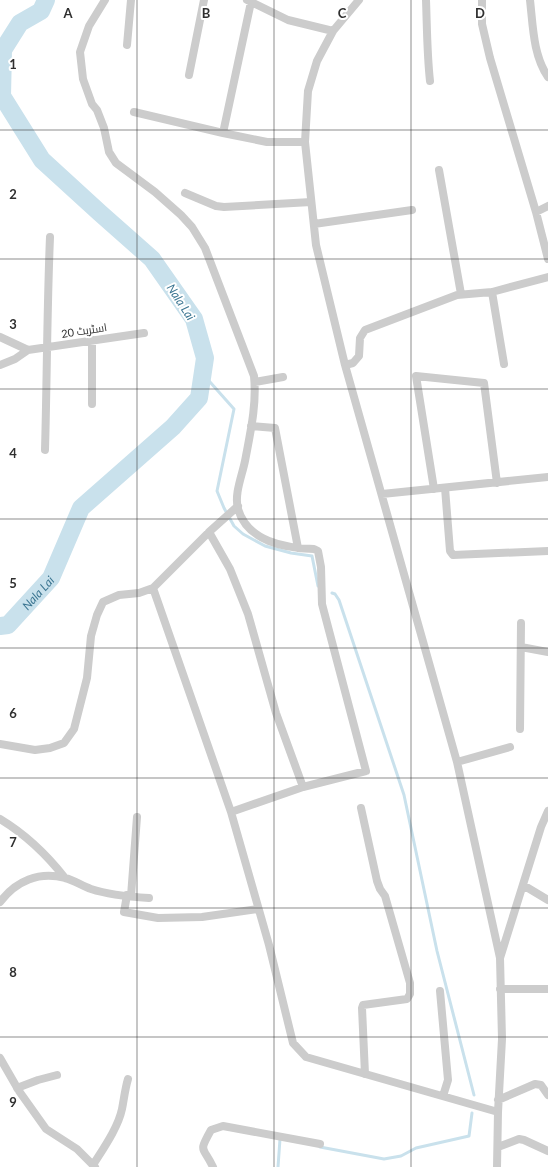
<svg xmlns="http://www.w3.org/2000/svg" width="548" height="1167" viewBox="0 0 548 1167" font-family="Lato,Cairo,sans-serif">
  <style>
    .lines { fill: none; stroke-linecap: round; stroke-linejoin: round }
    .stream { stroke: #c9e1ec; stroke-width: 3 }
    .river { stroke: #c9e1ec; stroke-width: 18 }
    .minor { stroke: #ccc; stroke-width: 8 }
    .grid { fill: none; stroke: #2f2f2f; stroke-width: 1; stroke-opacity: 0.55 }
    .labels { text-anchor: middle; dominant-baseline: central; stroke-width: 4; stroke-linejoin: round; paint-order: stroke }
    .street-label { font-size: 11px; fill: #2f2f2f; stroke: #fff }
    .water-label { font-size: 12px; font-style: italic; fill: #3c7692; stroke: #fff }
    .grid-label { font-size: 13px; text-anchor: middle; font-weight: bold; fill: #2f2f2f; stroke: #fff; stroke-width: 4; stroke-linejoin: round; paint-order: stroke }
  </style>
  <rect width="100%" height="100%" fill="#fff"/>
  <g class="lines">
    <path class="stream" d="M202 373 234 409 217 491 224 508 234 526 243 534 265 546 291 553 312 556 318 586
      M332 593 335 594 339 600 404 795 437 951 474 1095
      M320 1147 384 1159 401 1156 416 1148 469 1136 472 1113
      M278 1167 280 1139H281"/>
    <path class="river" id="s1" d="M0 626 8 625 51 578 81 508 173 427 199 398 205 358 194 319 152 259 100 213 42 160 2 96 3 50 20 23 41 11 46 0"/>
    <path class="minor" d="M105 0 89 26 80 52 83 79 92 104 97 110 104 128 109 152 116 163 155 192 181 215 192 227 205 248 254 376C257 405 250 434 245 461 242 476 234 494 238 509 248 542 285 548 314 549L318 551 321 567 322 604 366 771 303 787 231 812
      M247 0 288 20 333 31
      M359 0 333 31 317 61 308 91 305 142 316 245 345 365 457 762 500 958
      M426 0C427 27 427 54 430 81
      M482 0V24L490 58 536 212 548 259
      M530 0C533 26 533 55 548 77
      M127 45 131 0
      M189 75 204 0
      M134 112 223 133 267 142H305
      M223 133 251 2
      M439 170 461 294
      M185 193 216 206 224 207 311 202
      M536 212 548 206
      M314 224 412 210
      M492 292 504 364
      M0 337 28 350
      M0 365 15 359 28 350 144 333
      M345 365 353 363 359 356 360 338 365 330 457 295 492 292 548 277
      M255 382 283 377
      M92 404V340
      M251 426 275 428 298 548
      M45 450C47 379 47 308 50 237
      M445 488 450 551 453 555 548 551
      M434 489 416 376 484 383 497 483
      M382 494 548 477
      M209 532 230 569 248 614 276 713 303 787
      M153 588 231 812 269 945 293 1043 306 1057 498 1112
      M521 647 548 652
      M520 729 521 623
      M0 744 35 750 50 748 64 743 74 729 87 678 91 636 97 615 103 602 119 595 139 593 153 588 209 532 238 506
      M457 762 510 747
      M361 808 377 881 380 889 385 896 410 983V994L407 999 363 1005 362 1008 365 1074
      M0 819C25 834 47 855 65 878
      M523 885 548 900
      M127 895 124 912 158 918 202 917 258 909
      M131 896 137 817
      M0 902C16 881 39 871 65 878 74 880 82 886 91 889 106 894 133 897 149 898
      M500 989H548
      M440 991 448 1080 443 1096
      M0 1058 19 1091 46 1129 77 1149 95 1167
      M17 1088 38 1080 57 1075
      M498 1100 535 1084 541 1085 548 1095
      M498 1147 519 1139 524 1140 548 1151
      M93 1165C103 1149 118 1128 122 1109 124 1099 125 1089 128 1079
      M213 1167C203 1146 198 1153 211 1130L223 1126 320 1144
      M497 1167 498 1112 502 1039 500 958 541 827 548 811"/>
  </g>
  <path class="grid" d="M137 0V1167M274 0V1167M411 0V1167M0 130H548M0 259H548M0 389H548M0 519H548M0 648H548M0 778H548M0 908H548M0 1037H548"/>
  <g class="labels">
    <g class="street-label">
      <text transform="translate(84 330) rotate(-9)">اسٹریٹ 20</text>
    </g>
    <g class="water-label">
      <text transform="translate(181 302) rotate(57)">Nala Lai</text>
      <text stroke="none"><textPath href="#s1" startOffset="52">Nala Lai</textPath></text>
    </g>
  </g>
  <g class="grid-label">
    <text x="68" y="18">A</text>
    <text x="206" y="18">B</text>
    <text x="342" y="18">C</text>
    <text x="480" y="18">D</text>
    <text x="13" y="69">1</text>
    <text x="13" y="199">2</text>
    <text x="13" y="329">3</text>
    <text x="13" y="458">4</text>
    <text x="13" y="588">5</text>
    <text x="13" y="718">6</text>
    <text x="13" y="847">7</text>
    <text x="13" y="977">8</text>
    <text x="13" y="1107">9</text>
  </g>
</svg>
